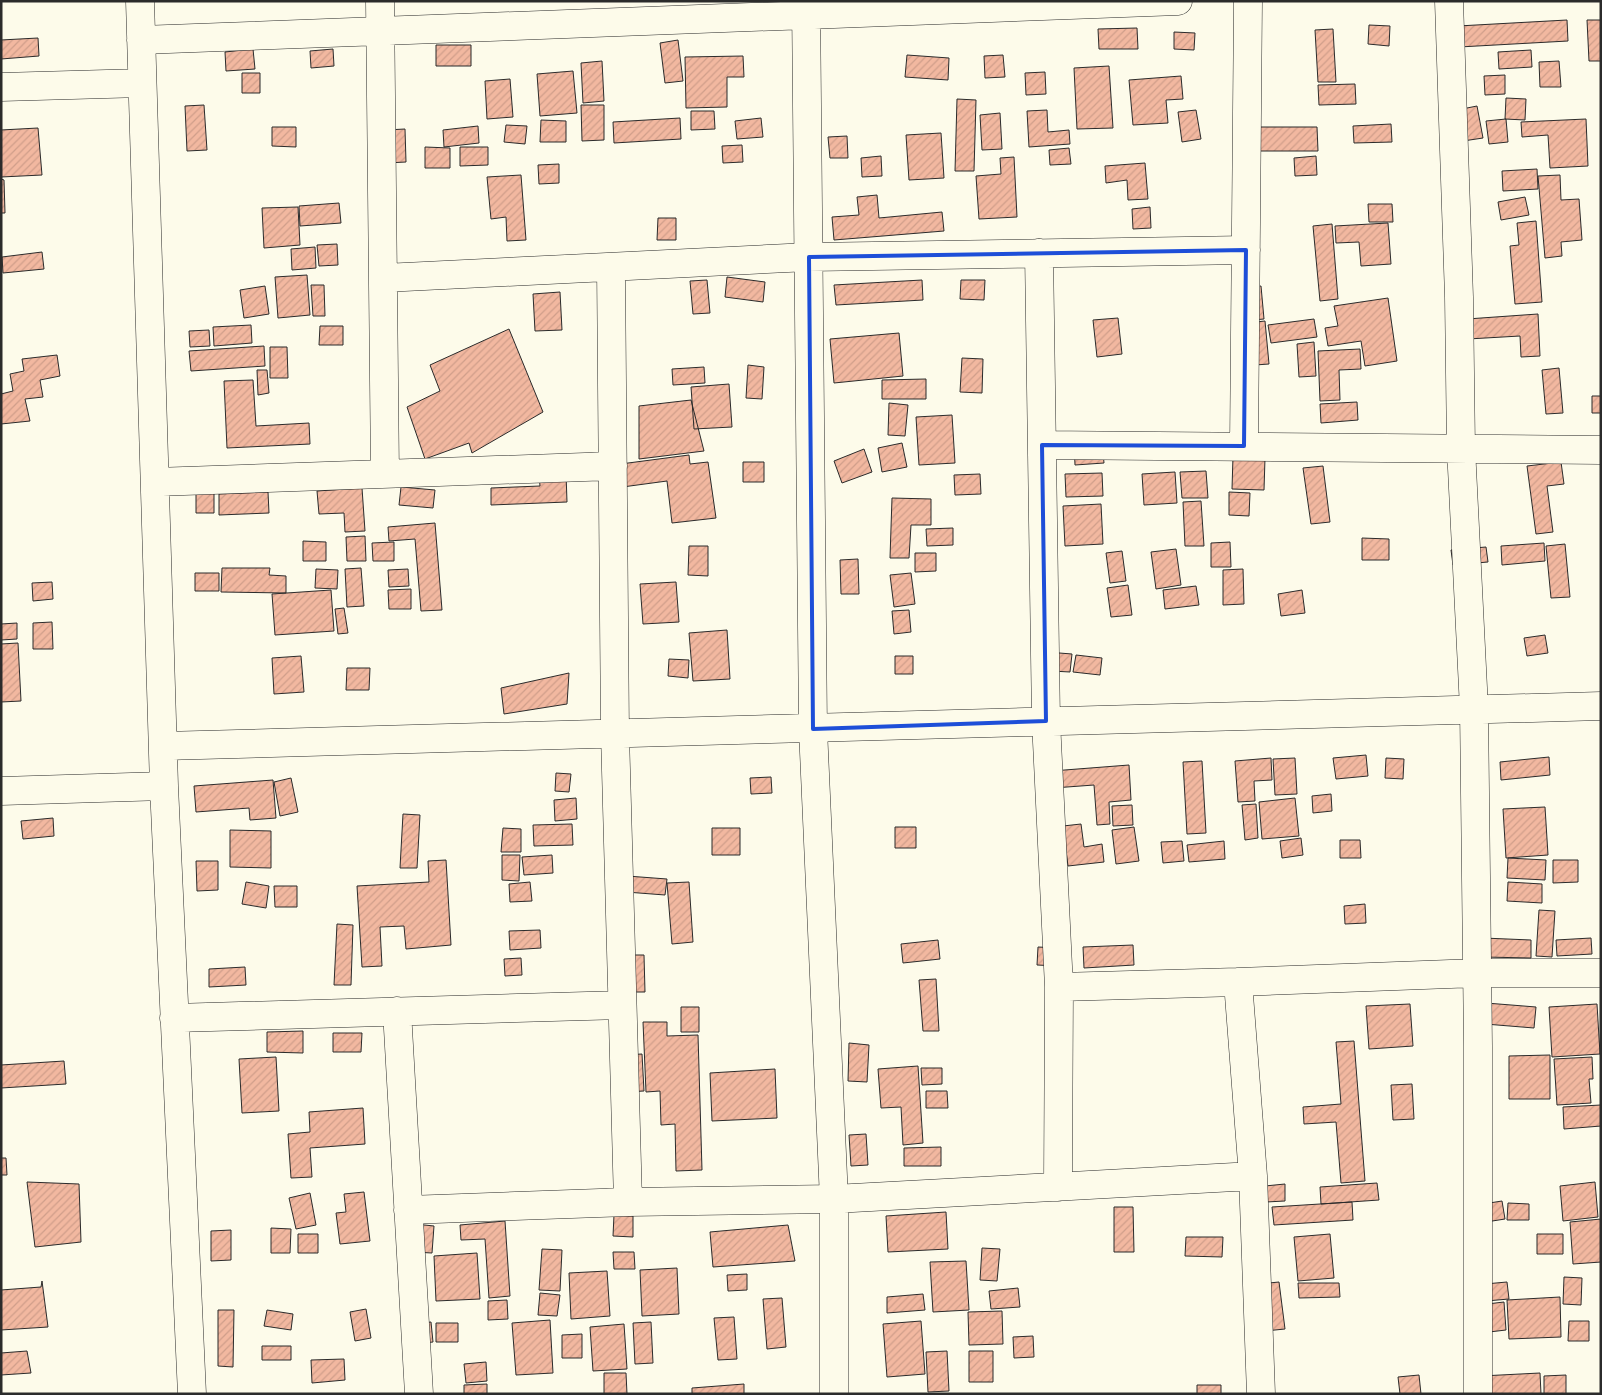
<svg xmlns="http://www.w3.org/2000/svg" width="1602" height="1395" viewBox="0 0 1602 1395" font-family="Rubik,sans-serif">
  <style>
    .building { fill: url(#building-hatch); stroke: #2b2b2b }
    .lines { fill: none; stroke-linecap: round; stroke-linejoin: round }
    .minor-casing { stroke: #2b2b2b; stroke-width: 29 }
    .minor { stroke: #fdfbea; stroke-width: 28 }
    .marked { fill: none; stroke: #1d4ed8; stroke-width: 4; stroke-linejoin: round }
  </style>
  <defs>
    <pattern id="building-hatch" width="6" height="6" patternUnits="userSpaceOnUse" patternTransform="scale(1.25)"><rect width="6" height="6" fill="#f2b8a0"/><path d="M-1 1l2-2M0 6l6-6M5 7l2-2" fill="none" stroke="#d09e8a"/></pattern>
  </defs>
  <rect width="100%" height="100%" fill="#fdfbea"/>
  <path class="building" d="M1567 20 1568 41 1459 47 1458 26Z
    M1587 20H1601V61H1589Z
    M1369 25 1390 26 1389 46 1368 44Z
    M1137 28 1138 49H1099L1098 29Z
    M1333 29 1336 82H1318L1315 30Z
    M1174 32 1195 33 1194 50 1174 49Z
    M38 38 39 56 1 59V40Z
    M678 40 683 81 665 83 660 43Z
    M436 45H471V66H436Z
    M253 49 255 69 226 71 225 52Z
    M333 49 334 66 311 68 310 51Z
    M1531 50 1532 67 1499 69 1498 52Z
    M907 55 949 58 948 80 905 77Z
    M1003 55 1005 77 985 78 984 56Z
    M743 56 744 77H727V107L686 108 685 57Z
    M602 61 604 101 583 103 581 63Z
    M1559 61 1561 87H1540L1539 62Z
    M1109 66 1113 128 1077 129 1074 68Z
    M573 71 577 113 540 116 537 74Z
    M1045 72 1046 94 1026 95 1025 73Z
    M242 73H260V93H242Z
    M1505 75V94L1485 95 1484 76Z
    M1181 76 1183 99 1166 100 1168 123 1133 125 1129 80Z
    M510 79 513 117 487 119 485 81Z
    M1355 84 1356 104 1319 105 1318 85Z
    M1506 98 1526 99 1525 120 1505 119Z
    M957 99 976 100 974 171H955Z
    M204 105 207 150 187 151 185 106Z
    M581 105H604V140L582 141Z
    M1477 106 1483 138 1463 141 1457 110Z
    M1047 110 1048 132 1069 130 1070 144 1029 147 1027 111Z
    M1196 110 1201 139 1182 142 1178 112Z
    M691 111H714L715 129 691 130Z
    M1000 113 1002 149 982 150 980 115Z
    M680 118 681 139 614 143 613 122Z
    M761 118 763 137 737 139 735 121Z
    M1506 119 1508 142 1489 144 1486 121Z
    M1586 119 1588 166 1550 168 1548 135 1522 137 1521 122Z
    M541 120 566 121V142H540Z
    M1391 124 1392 142 1354 143 1353 126Z
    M506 125 527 126 525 144 504 142Z
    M478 126 479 143 444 147 443 130Z
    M272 127H296V147L272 146Z
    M1257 127H1317L1318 151H1257Z
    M38 128 42 175 1 177V130Z
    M405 129 406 162 386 163V130Z
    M941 133 944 178 909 180 906 135Z
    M847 136 848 158H830L828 137Z
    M742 145 743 162 723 163 722 146Z
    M425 147 450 148V168H425Z
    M460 147H488V165L460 166Z
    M1069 148 1071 164 1050 165 1049 150Z
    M881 156 882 176 862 177 861 158Z
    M1316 156 1317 175 1295 176 1294 158Z
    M1014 157 1017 217 979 219 976 176 1001 174 1000 158Z
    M1145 163 1148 199 1128 200 1127 180 1106 183 1105 166Z
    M559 164V183L539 184 538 165Z
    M1537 169 1538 189 1503 191 1502 171Z
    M521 175 526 240 507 241 506 217 491 219 487 177Z
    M1560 175 1561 200 1579 199 1582 240 1561 242 1562 256 1545 258 1538 176Z
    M1 179 4 180 5 213H1Z
    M877 195 879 218 942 212 944 231 834 240 832 217 859 215 857 197Z
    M1525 197 1529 215 1501 220 1498 202Z
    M339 203 341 223 300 226 299 206Z
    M1368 204H1392L1393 222H1369Z
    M298 207 300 245 264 248 262 208Z
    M1150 207 1151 228 1133 229 1132 209Z
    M658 218H676V240H657Z
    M1536 221 1542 302 1515 304 1510 246 1519 245 1517 223Z
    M1388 223 1391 264 1361 266 1359 242 1336 243 1335 226Z
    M1332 224 1338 299 1320 301 1313 226Z
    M337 244 338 265 319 266 317 245Z
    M315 247 316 268 292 270 291 249Z
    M42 252 44 269 3 273 2 257Z
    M307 275 310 315 278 318 275 277Z
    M727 277 765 282 763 302 725 297Z
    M707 280 710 313 693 314 690 281Z
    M922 280 923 300 836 305 834 285Z
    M961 280H985L984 300 960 299Z
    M311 285H324L325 316H313Z
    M265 286 269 314 244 318 240 290Z
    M1261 286 1264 319 1241 321 1239 288Z
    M560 292 562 330 535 331 533 294Z
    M1388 298 1397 361 1365 366 1361 341 1328 346 1325 328 1338 326 1334 306Z
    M1538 314 1540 356 1521 357 1520 336 1468 339 1467 319Z
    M1118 318 1122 354 1097 357 1093 320Z
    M1314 319 1317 337 1271 343 1268 325Z
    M1265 321 1269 364 1241 366 1237 324Z
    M251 325 252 343 214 346 213 327Z
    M320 326H343V345H319Z
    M509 329 543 412 472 453 469 443 425 459 407 407 440 391 430 365Z
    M209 330 210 346 190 347 189 331Z
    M899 333 903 376 834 383 830 339Z
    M1314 342 1316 376 1299 377 1297 344Z
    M264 346 265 366 191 371 189 351Z
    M270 347H287L288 378H270Z
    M1360 349 1361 369 1339 370 1340 400 1320 401 1318 351Z
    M57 355 60 376 40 380 43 397 25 399 30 421 1 424V394L13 391 10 374 24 371 22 359Z
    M962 358 983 359 982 393 960 392Z
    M748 365 764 367 762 399 746 398Z
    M704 367 705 383 673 385 672 369Z
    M1559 368 1563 413 1546 414 1542 370Z
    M257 370H267L269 393 258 395Z
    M926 379V399H882V380Z
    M253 380 256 426 309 423 310 444 227 448 224 381Z
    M729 384 732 427 694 429 691 387Z
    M1592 396H1601V413H1592Z
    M691 400 704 451 639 459V406Z
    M1357 402 1358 420 1321 423 1320 404Z
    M889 403 908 405 905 436 888 435Z
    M952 415 955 463 919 465 916 417Z
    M1102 441 1104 463 1075 465 1074 443Z
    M902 443 907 467 882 472 878 448Z
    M864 449 872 472 842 483 834 461Z
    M689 455 690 464 708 462 716 518 672 523 667 481 615 488 613 465Z
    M1233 456 1265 458 1264 490 1232 489Z
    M743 462H764V482H743Z
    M1561 462 1564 484 1547 486 1553 532 1536 534 1527 466Z
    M1323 466 1330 522 1311 524 1303 468Z
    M1206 471 1208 498H1182L1180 472Z
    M1175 472 1177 503 1144 505 1142 474Z
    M566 473 567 502 491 505V488L540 486 539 474Z
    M1102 473 1103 496 1066 497 1065 474Z
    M980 474 981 494 955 495 954 475Z
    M401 487 435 490 433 508 399 505Z
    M362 488 365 531 345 532 344 513 319 514 317 491Z
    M268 492 269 513 219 515V494Z
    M1229 492 1250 493 1249 516 1229 515Z
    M196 493H214V513H196Z
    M892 498 931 499V525H911L909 558H890Z
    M1201 501 1204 546H1185L1183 502Z
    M1101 504 1103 544 1065 546 1063 506Z
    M435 523 442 610 421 611 415 539 389 541 388 527Z
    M953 528V545L927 546 926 529Z
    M365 536 366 561H347L346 537Z
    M1362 538 1389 539V560H1362Z
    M303 541 326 542V561H303Z
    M394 542V561H373L372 543Z
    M1230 542 1231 567H1211V543Z
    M1544 543 1545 561 1502 565 1501 546Z
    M1565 544 1570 597 1551 598 1546 546Z
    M689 546H708V576L688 575Z
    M1486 547 1488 562 1453 565 1451 550Z
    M1176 549 1181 585 1156 589 1151 552Z
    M1122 551 1126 581 1110 583 1106 553Z
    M915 553H936V571L915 572Z
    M858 559 859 594H841L840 560Z
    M222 568H270L269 575 286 576V593L221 592Z
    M361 568 364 606 347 607 345 569Z
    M316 569 338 570 337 589 315 588Z
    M408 569 409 586 389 587 388 570Z
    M1243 569 1244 604 1223 605V570Z
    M195 573H219V591H195Z
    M911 573 915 604 894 607 890 575Z
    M52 582 53 599 33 601 32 583Z
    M676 582 679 622 643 624 640 584Z
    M1128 585 1132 615 1111 617 1107 588Z
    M1196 586 1199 605 1165 609 1163 590Z
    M411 589V609H389L388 590Z
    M331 590 334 631 275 635 272 594Z
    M1302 590 1305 613 1281 616 1278 594Z
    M344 608 348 633 338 634 335 609Z
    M909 610 911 632 894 634 892 611Z
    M52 622 53 649H33V623Z
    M17 623V639L1 640V624Z
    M727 630 730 679 693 681 689 633Z
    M1545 635 1548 653 1527 656 1524 638Z
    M18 643 21 701 1 702V644Z
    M1034 651 1072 654 1070 672 1033 670Z
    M1076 655 1102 658 1100 675 1073 672Z
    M301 656 304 692 274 694 272 658Z
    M895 656H913V674H895Z
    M669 659 689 660 688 678 668 676Z
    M347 668H370L369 690H346Z
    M569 673 567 704 504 714 501 688Z
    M1366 755 1368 776 1336 779 1333 758Z
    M1549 757 1550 775 1501 780 1500 762Z
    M1271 758 1272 780 1254 781 1255 801 1238 802 1235 761Z
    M1295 758 1297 794 1275 795 1273 759Z
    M1386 758 1404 759 1403 779 1385 778Z
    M1202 761 1206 833 1187 834 1183 762Z
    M1129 765 1131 800 1109 802 1110 824 1097 825 1094 785 1040 789 1039 772Z
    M556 773 571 774 569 792 555 791Z
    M771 777 772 793 751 794 750 778Z
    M291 778 298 812 280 816 274 782Z
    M273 780 276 818 250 820 249 808 196 812 194 786Z
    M1331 794 1332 811 1313 813 1312 796Z
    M576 798 577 819 555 821 554 800Z
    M1295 798 1299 836 1262 839 1259 802Z
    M1256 804 1258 838 1245 840 1242 805Z
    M1132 805 1133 825 1113 826 1112 806Z
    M1545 807 1548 855 1506 858 1503 809Z
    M403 814 420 815 417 868H400Z
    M53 818 54 836 23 839 21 821Z
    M572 824 573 845 534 846 533 825Z
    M1081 824 1084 847 1102 844 1104 862 1068 866 1063 826Z
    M895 827H916V848H895Z
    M1134 827 1139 861 1116 864 1112 830Z
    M503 828 521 829V852H501Z
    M712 828H740V855H712Z
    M230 830 271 831V868L230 867Z
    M1301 838 1303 855 1282 858 1280 841Z
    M1340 840H1360L1361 858H1340Z
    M1182 841 1184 861 1163 863 1161 842Z
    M1224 841 1225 859 1189 862 1187 845Z
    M502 855H520L519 881 502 880Z
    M552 855 553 873 524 875 522 857Z
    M1508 858 1546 860 1545 880 1507 878Z
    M446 860 451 945 406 949 404 926 380 927 382 966 362 967 357 886 429 882 428 861Z
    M1553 860H1578V882L1553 883Z
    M196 861H218V890L197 891Z
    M627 876 667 879 665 895 626 892Z
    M246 882 269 886 266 908 242 904Z
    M530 882 532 901 510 902 509 884Z
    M689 882 693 942 672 944 667 883Z
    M1508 882 1542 884V903L1507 901Z
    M274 886H297V907H275Z
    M1365 904 1366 923 1345 924 1344 906Z
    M1539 910 1555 911 1552 957 1536 956Z
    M337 924 353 925 351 985H334Z
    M540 930 541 948 510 950 509 931Z
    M1483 938 1531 940V958L1483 957Z
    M1591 938 1592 954 1557 956 1556 940Z
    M938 940 940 959 903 963 901 944Z
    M1133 945 1134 965 1084 968 1083 947Z
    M1038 947 1059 948V966L1037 965Z
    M623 955H644L645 992H624Z
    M521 958 522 975 505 976 504 959Z
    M245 967 246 985 209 987V969Z
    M936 979 939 1031H923L919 980Z
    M1486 1003 1536 1007 1534 1028 1485 1024Z
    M1410 1004 1413 1046 1369 1049 1366 1006Z
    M1597 1004 1600 1054 1552 1057 1549 1007Z
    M681 1007H699V1032H681Z
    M643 1022H667V1036L698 1035 702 1170 676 1171 675 1124 661 1125 660 1091 646 1092Z
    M303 1031V1053L267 1052V1032Z
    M333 1033H362L361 1052H333Z
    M1354 1041 1365 1181 1341 1183 1336 1122 1304 1124 1303 1107 1341 1104 1336 1042Z
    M849 1043 869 1045 867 1082 848 1081Z
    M642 1054 644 1091 625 1092 623 1055Z
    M1550 1055V1099H1509V1056Z
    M276 1057 279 1111 242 1113 239 1059Z
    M1592 1057 1593 1079H1589L1591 1103 1557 1105 1554 1059Z
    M64 1061 66 1084 1 1088V1065Z
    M918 1066 923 1143 903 1145 901 1107 881 1108 878 1069Z
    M921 1068H942V1084L922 1085Z
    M775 1069 777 1118 712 1121 710 1073Z
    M1412 1084 1414 1119 1393 1120 1391 1085Z
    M926 1091H947L948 1108H926Z
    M1601 1105V1126L1564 1129 1563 1107Z
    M363 1108 365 1144 310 1148 312 1177 291 1178 288 1134 310 1132 309 1112Z
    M866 1134 868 1165 851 1166 849 1135Z
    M941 1147V1166H904V1148Z
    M1 1158H6L7 1175H1Z
    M27 1182 79 1184 81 1242 35 1247Z
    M1595 1182 1598 1217 1563 1221 1560 1186Z
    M1377 1183 1379 1200 1321 1204 1320 1187Z
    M1285 1184V1201L1266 1202 1265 1186Z
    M364 1192 370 1241 340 1244 336 1213 346 1212 344 1194Z
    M310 1193 316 1225 296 1229 289 1198Z
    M1502 1201 1505 1219 1486 1222 1483 1204Z
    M1352 1202 1353 1220 1274 1225 1272 1207Z
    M1508 1203 1529 1204V1220H1507Z
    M1114 1207H1133L1134 1252H1114Z
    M946 1212 948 1249 888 1252 886 1216Z
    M614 1215 633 1216V1237L613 1236Z
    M1601 1219V1262L1573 1264 1570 1222Z
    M505 1221 510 1296 489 1298 485 1239 461 1240 460 1225Z
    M415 1224 434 1226 432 1253 413 1252Z
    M788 1225 795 1261 713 1267 710 1232Z
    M271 1228 291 1229 290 1253H271Z
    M231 1230V1260L211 1261V1231Z
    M298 1234H318V1253H298Z
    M1330 1234 1334 1278 1298 1281 1294 1237Z
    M1537 1234H1563V1254H1537Z
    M1186 1237H1223L1222 1257 1185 1256Z
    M982 1248 1000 1249 997 1281 980 1280Z
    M542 1249 562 1250 560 1291 539 1290Z
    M613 1252H634L635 1269H614Z
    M477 1253 480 1299 436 1301 434 1256Z
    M966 1261 969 1310 933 1312 930 1262Z
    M677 1268 679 1314 642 1316 640 1270Z
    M607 1271 610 1316 571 1319 569 1273Z
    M747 1274V1290L728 1291 727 1275Z
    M1564 1277 1582 1278 1581 1305 1563 1304Z
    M42 1281 48 1327 1 1330V1290L41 1287Z
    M1279 1282 1285 1329 1265 1331 1259 1284Z
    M1507 1282 1509 1299 1486 1301 1485 1284Z
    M1298 1283H1339L1340 1297 1299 1298Z
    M1018 1288 1020 1307 991 1309 989 1291Z
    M540 1293 560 1295 557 1316 538 1315Z
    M923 1294 925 1310 887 1313V1297Z
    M1560 1297 1561 1337 1509 1339 1507 1300Z
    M782 1298 786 1347 767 1349 763 1299Z
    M507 1300 508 1319 488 1320V1301Z
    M1504 1302 1506 1330 1489 1332 1487 1304Z
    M366 1309 371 1338 355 1341 350 1312Z
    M218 1310H234L233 1367 218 1366Z
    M267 1310 293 1314 291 1330 264 1326Z
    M1002 1311 1003 1344 969 1345 968 1312Z
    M734 1317 737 1359 718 1360 714 1318Z
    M550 1320 553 1373 516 1375 512 1323Z
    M921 1321 925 1374 887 1377 883 1324Z
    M1569 1321H1589V1341H1568Z
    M431 1322 433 1342 414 1344 412 1324Z
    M651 1322 653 1363 635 1364 633 1323Z
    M436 1323H458V1342H436Z
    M624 1324 627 1369 593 1371 590 1327Z
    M582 1334V1358H562V1335Z
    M1033 1336 1034 1357 1014 1358 1013 1337Z
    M262 1346H291V1360H262Z
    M27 1351 31 1373 1 1375V1353Z
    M947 1351 949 1391 928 1392 926 1352Z
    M969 1351H993V1382H969Z
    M344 1359 345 1380 312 1383 311 1360Z
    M486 1362 487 1381 466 1383 464 1364Z
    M604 1373H626L627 1394H604Z
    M1540 1373 1541 1394H1481V1376Z
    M1419 1375 1421 1394H1400L1398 1377Z
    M1566 1375V1394H1544V1376Z
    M487 1384V1394H464V1385Z
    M744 1384V1394H692V1388Z
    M1197 1385H1221V1394H1197Z"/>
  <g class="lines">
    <g class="minor-casing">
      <path id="minor" d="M140 1 164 786 192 1394
        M380 1 385 474
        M806 1 813 729 834 1199V1394
        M1449 1 1459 297 1461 448 1474 708 1478 1046V1394
        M141 40 1178 1
        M1 87 142 83
        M1039 253 1046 721 1059 987 1058 1187
        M611 267 615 734 628 1202
        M384 278 809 257 1246 250
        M1042 445 1601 450
        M1244 446 1248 1
        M155 482 613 466
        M163 746 1601 706
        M1 791 164 786
        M1238 982 1253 1176 1261 1394
        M1059 987 1238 982 1477 973H1601
        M397 1011 419 1394
        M174 1018 622 1005
        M408 1210 628 1202 834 1199 1253 1176"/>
    </g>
    <use href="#minor" class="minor"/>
  </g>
  <path class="marked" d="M1246 250 1244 446 1042 445 1046 721 813 729 809 257Z"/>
  <rect width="1602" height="1395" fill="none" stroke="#2b2b2b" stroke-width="5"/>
</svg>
